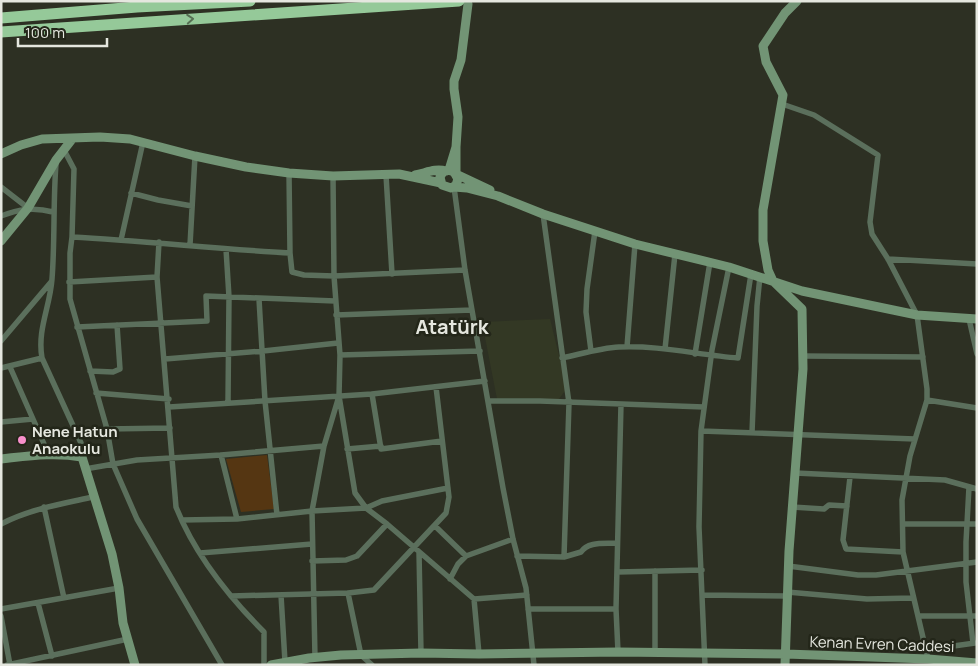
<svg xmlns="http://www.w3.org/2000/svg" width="978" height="666" viewBox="0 0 978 666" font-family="Manrope,sans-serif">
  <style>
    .built { fill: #333824 }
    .green { fill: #553612 }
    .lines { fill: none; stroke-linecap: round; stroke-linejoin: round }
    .street { stroke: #5b6f5c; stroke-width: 5.5 }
    .secondary { stroke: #729475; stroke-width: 9 }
    .highway { stroke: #95c999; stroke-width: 11 }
    .oneway { stroke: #566f53 }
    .poi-dot { fill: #f890cc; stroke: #232619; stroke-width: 2 }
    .labels { text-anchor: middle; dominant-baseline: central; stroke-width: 5; stroke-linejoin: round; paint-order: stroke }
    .poi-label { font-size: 15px; font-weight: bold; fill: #e5e7df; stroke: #232619; text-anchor: start }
    .street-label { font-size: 15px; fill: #e5e7df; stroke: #232619 }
    .district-label { font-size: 20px; font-weight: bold; fill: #e5e7df; stroke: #232619 }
  </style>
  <rect width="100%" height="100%" fill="#2d3023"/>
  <path class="built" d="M550 319 567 388 559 399H497L482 322Z"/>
  <path class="green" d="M267 455 274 509 241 512 226 459Z"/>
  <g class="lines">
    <path class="street" d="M782 104 814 115 878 155 870 222 872 234 888 259 917 315 927 389V400L910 456 902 500 903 552 928 659
      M64 150 74 169 72 237 70 253V299L107 429 113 464 137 519 222 665
      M56 164C53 202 55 241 52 279 50 307 37 330 42 358L81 443 82 457
      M289 173 290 253 292 272 304 275 334 276 465 270
      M386 175 392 274
      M1 187 28 208
      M454 187 465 270 503 488 513 539 526 588 534 665
      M131 193 158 200 192 206
      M1 216C19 209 34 207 53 212
      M72 237C145 241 217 249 290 253
      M121 240 143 142
      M159 242 157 277 176 507C195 555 228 596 264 632V665
      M190 245 195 156
      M226 249 229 297 228 402
      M888 259 977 264
      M69 282 157 277
      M259 299 265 401 277 515
      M336 315 472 310
      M969 319 977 354
      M77 327 207 321 206 296 335 301
      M1 341 51 282
      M627 347 635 244
      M665 349 675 254
      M591 351 586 312 587 289 595 231
      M695 354 710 262
      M340 355 480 351
      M803 356 923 357
      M562 358C581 354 600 348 619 347 658 345 699 355 738 358L751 274
      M165 359 263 351 338 343
      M10 367 48 453
      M1 368 42 358
      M90 371 113 372 120 369 117 325
      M96 393 169 399
      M372 394 381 449 442 441
      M339 396 355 493 366 508 387 524 474 599 527 595
      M927 400 977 408
      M488 401H540L704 407
      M169 407 372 394 485 381
      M1 422 33 419
      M107 429 170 428
      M701 431 915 439
      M752 433 757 306 760 276
      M324 446 339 396 340 355 334 276 333 176
      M347 449 381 446
      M221 455 237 519
      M85 469 137 460 221 455 324 446 312 511 237 519 182 520
      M795 473 945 480 977 489
      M850 477 843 540 846 549 903 552
      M969 487 966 542V582L973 643
      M44 507 64 598
      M792 507 824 509 829 505 847 506
      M1 524C30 509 61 504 93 497
      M903 524H977
      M435 526 466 556
      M419 552 421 653
      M200 553 312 544
      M517 556 564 557 569 403 543 214
      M564 557 581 552C588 541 605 544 617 543
      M312 561 346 560 357 556 387 524
      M788 566 858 575H876L977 562
      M655 571V653
      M618 572 702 570
      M450 579 458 564 466 556 513 539
      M787 592 867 599 913 598
      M348 593 361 655 372 665
      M281 595 285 662
      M703 595 787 596
      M231 596 348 593 374 590 446 513 449 497 436 387
      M474 599 479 654
      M38 603 52 656
      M1 609 119 588
      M528 609H616
      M1 616 10 665
      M918 616H977
      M925 650 975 643
      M618 652 616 609 621 404
      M315 658 312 511 366 508 382 501 448 488
      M7 665 128 639
      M705 665 699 527 701 431 712 350 729 267"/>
    <path class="secondary" d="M456 147 458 117 454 89V81L461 60 468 4
      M1 154 21 145 42 139 100 137 130 139 195 156 246 167 289 173 333 176 399 174 441 183
      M449 170 454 172 458 179 456 185 451 188 442 185 440 177 443 172 449 170 456 147V174L490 190
      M415 175C426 173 435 168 446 171
      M454 187 467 188 498 196 543 214 635 244 729 267 802 291 917 315 977 319
      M1 241 28 208 56 160 73 138
      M1 459C29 456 54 452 82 457L112 554 119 588 123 623 135 665
      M271 665 309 658 341 655 421 653 479 654 618 652 786 654 928 659 977 663
      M785 665 789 551 803 369 802 309 773 281 768 270 763 241V210L783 95 766 62 763 46 785 13 797 1"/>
    <path class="highway" d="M1 18 137 7 250 1
      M1 32 459 1"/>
  </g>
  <defs><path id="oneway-chevron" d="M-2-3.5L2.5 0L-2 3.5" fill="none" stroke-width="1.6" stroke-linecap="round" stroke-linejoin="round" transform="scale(1.25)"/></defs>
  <use class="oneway" href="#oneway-chevron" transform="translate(190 19) rotate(-4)"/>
  <circle class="poi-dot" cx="22" cy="440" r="5"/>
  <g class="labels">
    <g class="poi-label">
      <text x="32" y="431">Nene Hatun<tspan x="32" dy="17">Anaokulu</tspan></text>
    </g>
    <g class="street-label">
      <text transform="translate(882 644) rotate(2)">Kenan Evren Caddesi</text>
    </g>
    <g class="district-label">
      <text x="452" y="326">Atatürk</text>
    </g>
  </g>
  <rect width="978" height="666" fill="none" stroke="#e5e7df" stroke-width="5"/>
  <path d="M18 38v8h89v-8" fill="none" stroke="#e5e7df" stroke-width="2.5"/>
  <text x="25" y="38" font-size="15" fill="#e5e7df" stroke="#232619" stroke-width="4" paint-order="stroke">100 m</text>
</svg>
